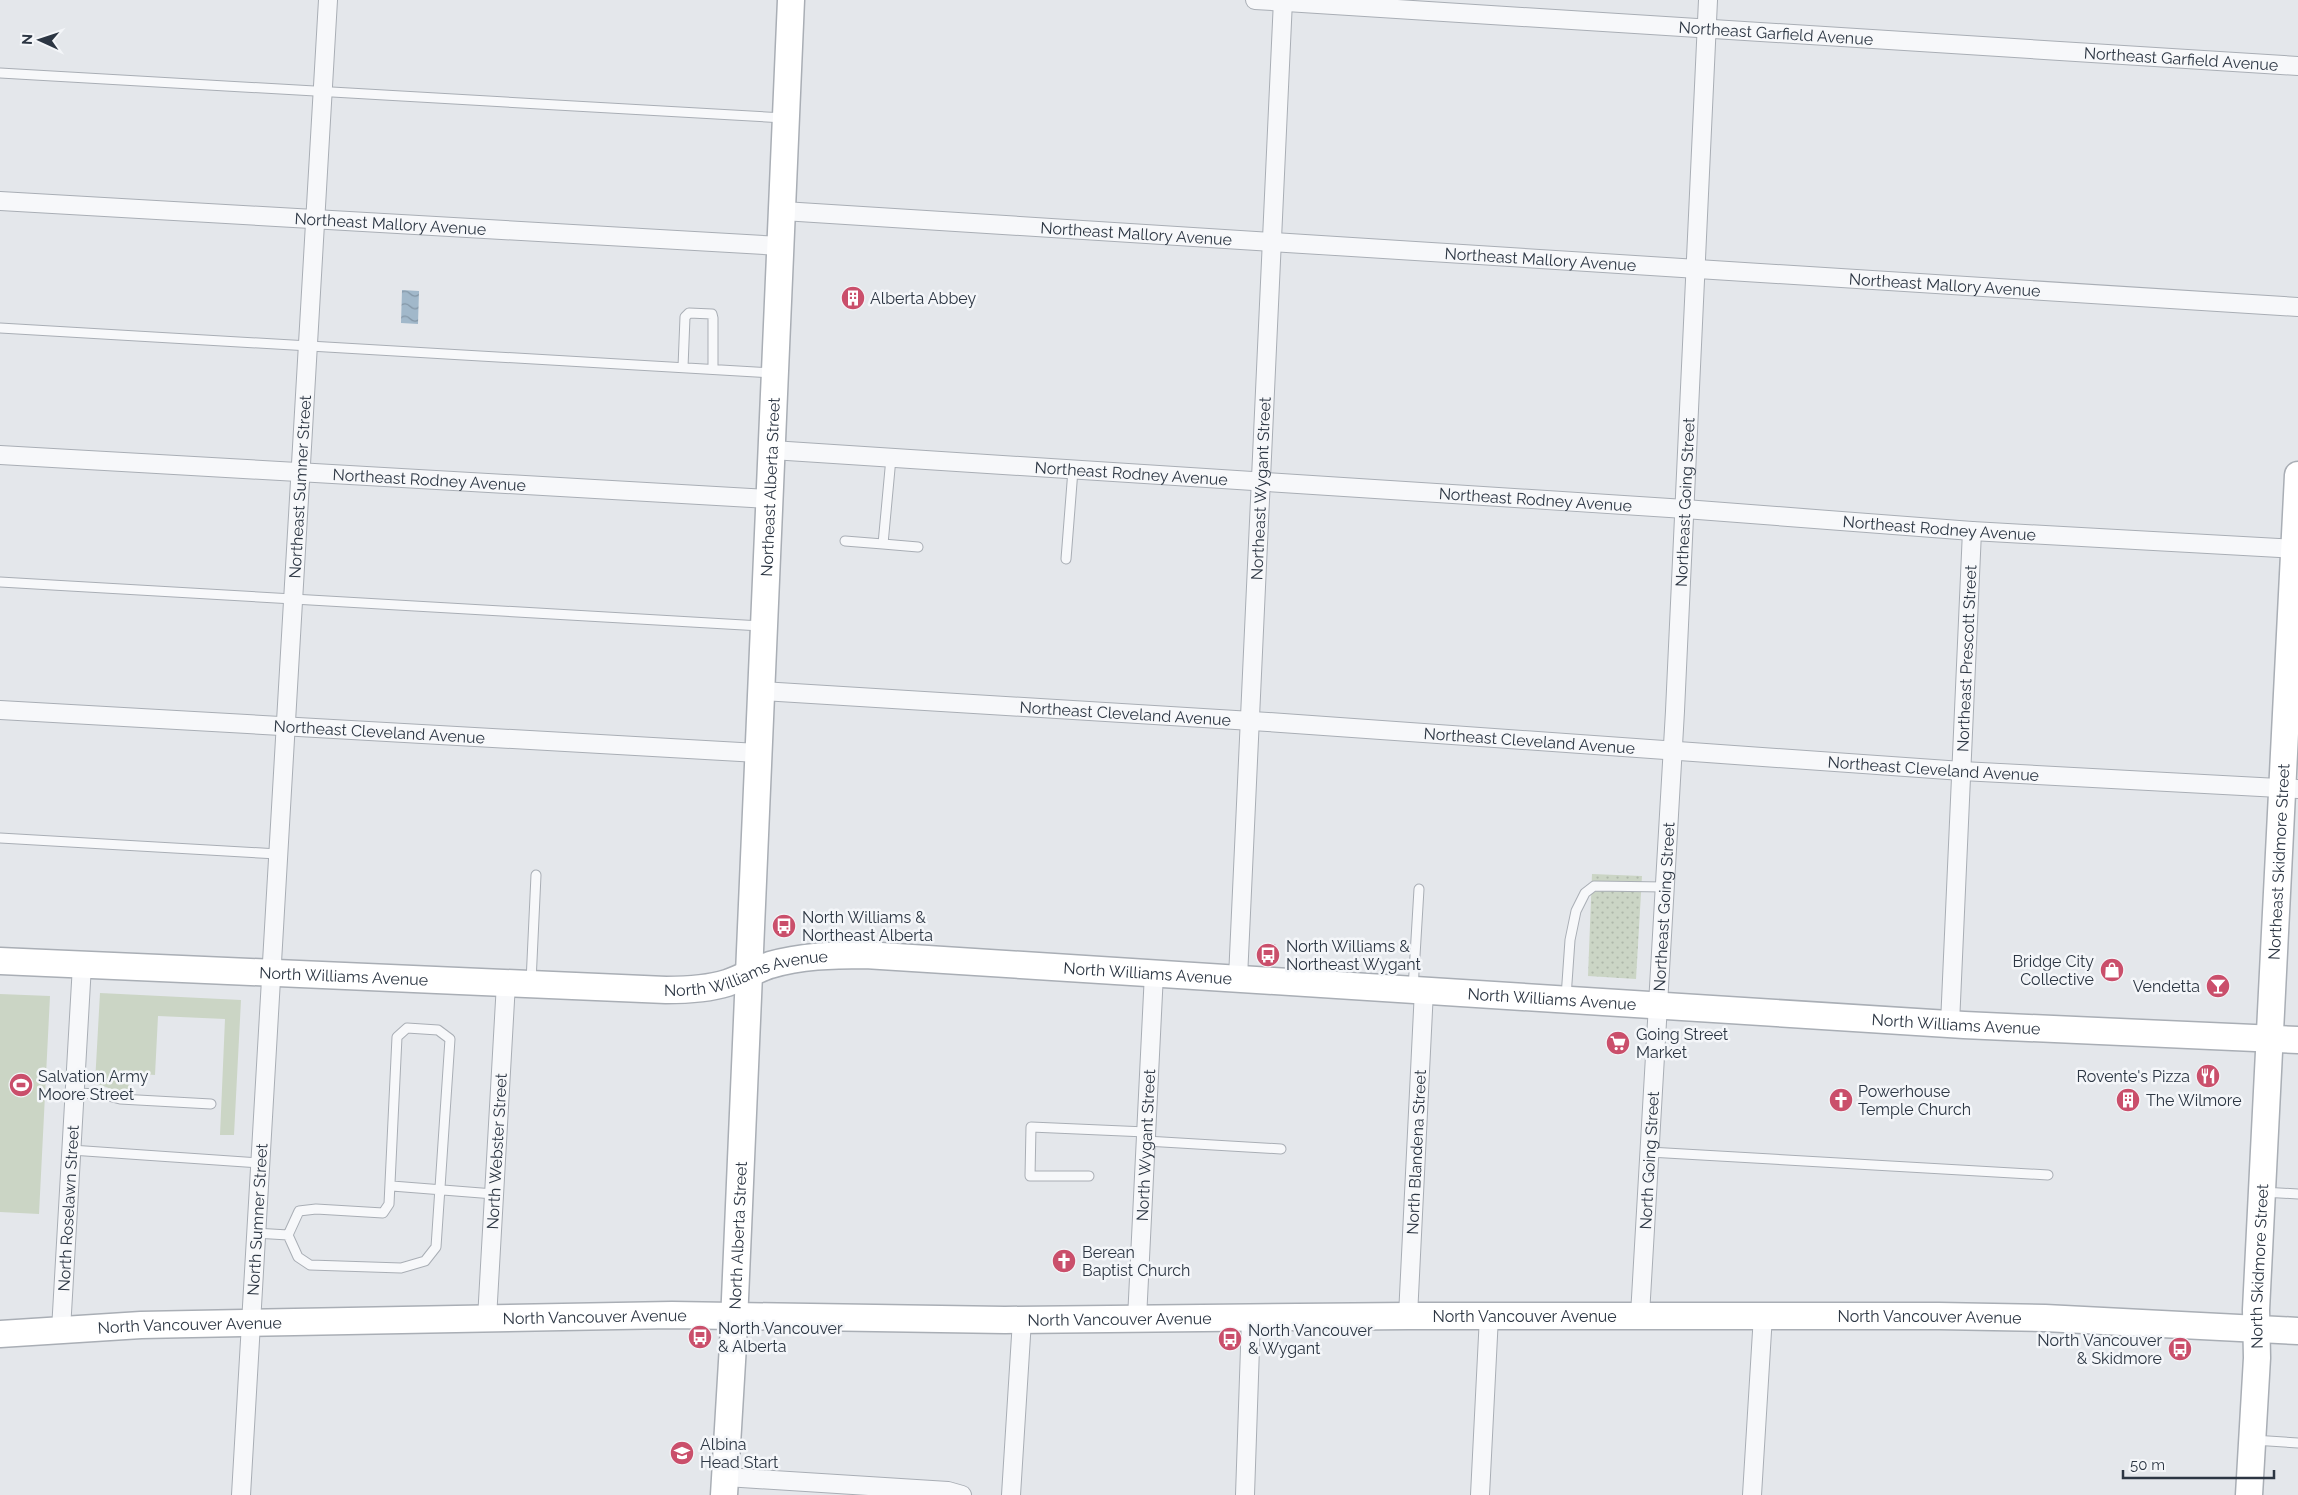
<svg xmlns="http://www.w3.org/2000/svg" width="2298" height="1495" viewBox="0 0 2298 1495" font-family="Raleway,sans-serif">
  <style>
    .grass { fill: url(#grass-dots) }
    .green { fill: #cbd5c5 }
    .water { fill: url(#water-waves) }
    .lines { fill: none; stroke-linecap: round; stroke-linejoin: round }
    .lane-casing { stroke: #a9aeb5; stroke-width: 11 }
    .street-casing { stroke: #a9aeb5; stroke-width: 20 }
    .secondary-casing { stroke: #a9aeb5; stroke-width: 29 }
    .lane { stroke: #f7f8fa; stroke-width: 9 }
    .street { stroke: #f7f8fa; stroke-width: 18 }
    .secondary { stroke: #fff; stroke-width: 26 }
    .labels { text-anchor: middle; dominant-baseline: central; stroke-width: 5; stroke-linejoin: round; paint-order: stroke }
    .street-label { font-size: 16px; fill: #2c3643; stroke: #f4f6f9 }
    .poi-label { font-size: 16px; fill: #2c3643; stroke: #f4f6f9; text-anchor: start }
  </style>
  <defs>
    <pattern id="grass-dots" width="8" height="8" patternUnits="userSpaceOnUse" patternTransform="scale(1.25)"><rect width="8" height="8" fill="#cbd5c5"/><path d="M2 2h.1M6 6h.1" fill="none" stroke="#aeb7aa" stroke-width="1.8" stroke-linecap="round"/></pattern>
    <pattern id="water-waves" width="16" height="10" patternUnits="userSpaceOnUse" patternTransform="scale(1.25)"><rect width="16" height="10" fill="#a1b8ca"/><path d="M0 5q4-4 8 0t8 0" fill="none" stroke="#8396a6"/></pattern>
  </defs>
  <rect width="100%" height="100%" fill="#e4e7eb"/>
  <path class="grass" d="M1592 874 1642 876 1636 979 1588 976Z"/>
  <path class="green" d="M100 993 241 1000 234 1135H220L225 1019 158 1016 155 1075 129 1073 128 1095 95 1083Z
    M0 994 50 996 39 1214 0 1212Z"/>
  <path class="water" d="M402 290 419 291 418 324 401 323Z"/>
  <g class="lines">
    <g class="lane-casing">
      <path id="lane" d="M0 73 784 118
        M0 328 773 373
        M683 367 685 317 689 313 712 314 713 318V369
        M845 541 883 544 891 458
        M883 544 918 547
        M1066 559 1073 470
        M0 582 761 626
        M0 838 278 854
        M531 982 536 875
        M1413 989 1419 889
        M1566 997 1570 940 1576 911 1585 893 1594 886 1665 887
        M407 1028 438 1030 450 1039 436 1247 425 1261 401 1268 310 1265 298 1257 288 1235 299 1211 316 1209 383 1213 389 1204 397 1037Z
        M75 1093 101 1094 120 1099 211 1104
        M1146 1141 1281 1149
        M71 1150 259 1163
        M1649 1152 2048 1175
        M1089 1176H1030L1031 1127 1146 1132
        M392 1186 494 1194
        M2263 1192 2298 1194
        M255 1233 288 1235
        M2253 1440 2298 1443"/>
    </g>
    <g class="street-casing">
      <g id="street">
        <path id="s1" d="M1255 0 2298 66"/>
        <path id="s2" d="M0 201 781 246"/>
        <path id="s3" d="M783 211 2298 307"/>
        <path id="s4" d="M772 450 1685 509 1972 531 2298 549"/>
        <path id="s5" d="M0 455 770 499"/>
        <path id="s6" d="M761 691 1268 722 1962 771 2298 789"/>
        <path id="s7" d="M0 710 758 753"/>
        <path id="s8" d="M1238 978 1283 0"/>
        <path id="s9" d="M1950 1024 1972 531"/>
        <path id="s10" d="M1640 1315 1675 711 1708 0"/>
        <path id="s11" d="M1408 1316 1424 990"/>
        <path id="s12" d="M487 1319 506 983"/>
        <path id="s13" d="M1137 1319 1154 973"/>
        <path id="s14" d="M61 1330 82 965"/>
        <path d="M726 1477 948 1491 962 1495"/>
        <path id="s15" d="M241 1495 328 0"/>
        <path d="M1011 1495 1022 1320"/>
        <path d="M1245 1495 1251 1318"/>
        <path d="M1480 1495 1489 1316"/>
        <path d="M1752 1495 1763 1315"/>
      </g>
    </g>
    <g class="secondary-casing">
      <g id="secondary">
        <path id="s16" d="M0 961 666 990C687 990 708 989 727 983 742 978 755 970 770 965 801 956 832 955 865 955L1964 1025 2298 1040"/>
        <path id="s17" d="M0 1334 141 1325 672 1315 1005 1320 1408 1316H1939L2045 1318 2298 1331"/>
        <path id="s18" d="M724 1495 733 1345 791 0"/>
        <path id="s19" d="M2249 1495 2257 1358 2256 1310 2298 475"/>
      </g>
    </g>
    <use href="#lane" class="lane"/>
    <use href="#street" class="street"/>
    <use href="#secondary" class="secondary"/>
  </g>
  <defs>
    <g id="building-disc" transform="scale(1.25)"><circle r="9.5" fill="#ca4f6b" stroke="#f4f6f9"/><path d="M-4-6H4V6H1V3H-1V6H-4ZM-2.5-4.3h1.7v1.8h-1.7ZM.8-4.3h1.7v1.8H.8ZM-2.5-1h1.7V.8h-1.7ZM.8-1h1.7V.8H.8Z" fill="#fff"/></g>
    <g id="bus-disc" transform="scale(1.25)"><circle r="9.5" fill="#ca4f6b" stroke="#f4f6f9"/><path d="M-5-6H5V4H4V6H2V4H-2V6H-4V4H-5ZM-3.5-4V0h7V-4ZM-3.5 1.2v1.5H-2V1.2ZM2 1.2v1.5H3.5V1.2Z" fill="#fff"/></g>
    <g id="shop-disc" transform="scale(1.25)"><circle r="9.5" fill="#ca4f6b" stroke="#f4f6f9"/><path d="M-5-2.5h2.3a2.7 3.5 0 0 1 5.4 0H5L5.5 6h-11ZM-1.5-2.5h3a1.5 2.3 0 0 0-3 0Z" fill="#fff"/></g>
    <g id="bar-disc" transform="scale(1.25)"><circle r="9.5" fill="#ca4f6b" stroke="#f4f6f9"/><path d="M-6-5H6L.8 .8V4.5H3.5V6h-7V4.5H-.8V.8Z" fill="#fff"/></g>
    <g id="supermarket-disc" transform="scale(1.25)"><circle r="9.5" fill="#ca4f6b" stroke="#f4f6f9"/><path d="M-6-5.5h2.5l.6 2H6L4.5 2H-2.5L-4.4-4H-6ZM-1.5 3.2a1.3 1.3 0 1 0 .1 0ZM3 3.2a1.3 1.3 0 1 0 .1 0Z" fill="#fff"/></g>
    <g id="restaurant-disc" transform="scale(1.25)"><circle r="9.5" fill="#ca4f6b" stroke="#f4f6f9"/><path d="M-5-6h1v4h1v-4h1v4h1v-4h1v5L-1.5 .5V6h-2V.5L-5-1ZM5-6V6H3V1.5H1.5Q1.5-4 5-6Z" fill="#fff"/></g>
    <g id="stadium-disc" transform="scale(1.25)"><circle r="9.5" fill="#ca4f6b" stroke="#f4f6f9"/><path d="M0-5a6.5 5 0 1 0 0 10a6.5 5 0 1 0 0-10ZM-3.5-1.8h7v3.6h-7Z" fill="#fff"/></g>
    <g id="church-disc" transform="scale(1.25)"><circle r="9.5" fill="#ca4f6b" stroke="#f4f6f9"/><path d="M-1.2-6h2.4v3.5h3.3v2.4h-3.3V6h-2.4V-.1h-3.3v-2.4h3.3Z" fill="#fff"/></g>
    <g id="school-disc" transform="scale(1.25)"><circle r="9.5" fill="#ca4f6b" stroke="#f4f6f9"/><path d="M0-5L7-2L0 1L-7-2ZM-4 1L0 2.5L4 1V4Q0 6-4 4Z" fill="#fff"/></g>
  </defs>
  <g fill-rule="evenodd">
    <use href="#building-disc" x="853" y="298"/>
    <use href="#bus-disc" x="784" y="926"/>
    <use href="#bus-disc" x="1268" y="955"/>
    <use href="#shop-disc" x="2112" y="970"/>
    <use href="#bar-disc" x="2218" y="986"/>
    <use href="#supermarket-disc" x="1618" y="1043"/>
    <use href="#restaurant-disc" x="2208" y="1076"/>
    <use href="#stadium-disc" x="21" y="1085"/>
    <use href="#church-disc" x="1841" y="1100"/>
    <use href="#building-disc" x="2128" y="1100"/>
    <use href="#church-disc" x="1064" y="1261"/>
    <use href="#bus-disc" x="700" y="1337"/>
    <use href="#bus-disc" x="1230" y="1339"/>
    <use href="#bus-disc" x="2180" y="1349"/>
    <use href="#school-disc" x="682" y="1453"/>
  </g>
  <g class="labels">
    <g class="street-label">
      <text stroke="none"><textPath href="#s1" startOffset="522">Northeast Garfield Avenue</textPath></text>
      <text stroke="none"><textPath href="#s1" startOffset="928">Northeast Garfield Avenue</textPath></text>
      <text stroke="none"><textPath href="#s2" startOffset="391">Northeast Mallory Avenue</textPath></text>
      <text stroke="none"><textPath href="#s3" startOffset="354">Northeast Mallory Avenue</textPath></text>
      <text stroke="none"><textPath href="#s3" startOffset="759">Northeast Mallory Avenue</textPath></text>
      <text stroke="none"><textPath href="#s3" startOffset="1164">Northeast Mallory Avenue</textPath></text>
      <text stroke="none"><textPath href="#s4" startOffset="360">Northeast Rodney Avenue</textPath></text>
      <text stroke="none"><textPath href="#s5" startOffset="430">Northeast Rodney Avenue</textPath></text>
      <text stroke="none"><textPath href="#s15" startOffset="1010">Northeast Sumner Street</textPath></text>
      <text stroke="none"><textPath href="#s18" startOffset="1009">Northeast Alberta Street</textPath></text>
      <text stroke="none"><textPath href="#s8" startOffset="490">Northeast Wygant Street</textPath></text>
      <text stroke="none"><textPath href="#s4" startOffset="765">Northeast Rodney Avenue</textPath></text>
      <text stroke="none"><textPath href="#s10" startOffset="814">Northeast Going Street</textPath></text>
      <text stroke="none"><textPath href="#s4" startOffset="1170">Northeast Rodney Avenue</textPath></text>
      <text stroke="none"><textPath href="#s9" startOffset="366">Northeast Prescott Street</textPath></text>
      <text stroke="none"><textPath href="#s6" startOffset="365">Northeast Cleveland Avenue</textPath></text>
      <text stroke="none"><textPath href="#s7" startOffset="380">Northeast Cleveland Avenue</textPath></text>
      <text stroke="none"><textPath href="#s6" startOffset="770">Northeast Cleveland Avenue</textPath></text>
      <text stroke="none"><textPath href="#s6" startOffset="1175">Northeast Cleveland Avenue</textPath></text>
      <text stroke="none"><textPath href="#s19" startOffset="634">Northeast Skidmore Street</textPath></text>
      <text stroke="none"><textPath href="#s10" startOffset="409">Northeast Going Street</textPath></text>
      <text stroke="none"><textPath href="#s16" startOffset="1154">North Williams Avenue</textPath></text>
      <text stroke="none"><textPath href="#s16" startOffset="749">North Williams Avenue</textPath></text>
      <text stroke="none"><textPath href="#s16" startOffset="344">North Williams Avenue</textPath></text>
      <text stroke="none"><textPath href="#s16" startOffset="1559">North Williams Avenue</textPath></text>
      <text stroke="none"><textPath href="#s16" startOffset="1964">North Williams Avenue</textPath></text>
      <text stroke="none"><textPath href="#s13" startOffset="174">North Wygant Street</textPath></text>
      <text stroke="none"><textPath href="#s12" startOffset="168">North Webster Street</textPath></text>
      <text stroke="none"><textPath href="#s11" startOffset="164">North Blandena Street</textPath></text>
      <text stroke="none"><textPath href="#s10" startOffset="155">North Going Street</textPath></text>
      <text stroke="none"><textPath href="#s14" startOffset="122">North Roselawn Street</textPath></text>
      <text stroke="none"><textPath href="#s15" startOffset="276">North Sumner Street</textPath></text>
      <text stroke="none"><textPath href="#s18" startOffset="260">North Alberta Street</textPath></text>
      <text stroke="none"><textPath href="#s19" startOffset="229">North Skidmore Street</textPath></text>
      <text stroke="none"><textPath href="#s17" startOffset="1525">North Vancouver Avenue</textPath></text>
      <text stroke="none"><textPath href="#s17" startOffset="595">North Vancouver Avenue</textPath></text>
      <text stroke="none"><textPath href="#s17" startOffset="1930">North Vancouver Avenue</textPath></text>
      <text stroke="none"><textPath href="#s17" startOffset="1120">North Vancouver Avenue</textPath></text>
      <text stroke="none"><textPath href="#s17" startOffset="190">North Vancouver Avenue</textPath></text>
    </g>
    <g class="poi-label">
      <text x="870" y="298">Alberta Abbey</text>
      <text x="802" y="917">North Williams &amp;<tspan x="802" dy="18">Northeast Alberta</tspan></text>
      <text x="1286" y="946">North Williams &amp;<tspan x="1286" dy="18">Northeast Wygant</tspan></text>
      <text x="2094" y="961" text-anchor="end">Bridge City<tspan x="2094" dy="18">Collective</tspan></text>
      <text x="2200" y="986" text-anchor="end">Vendetta</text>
      <text x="1636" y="1034">Going Street<tspan x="1636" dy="18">Market</tspan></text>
      <text x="38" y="1076">Salvation Army<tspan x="38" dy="18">Moore Street</tspan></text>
      <text x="2190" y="1076" text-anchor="end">Rovente's Pizza</text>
      <text x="1858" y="1091">Powerhouse<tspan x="1858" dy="18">Temple Church</tspan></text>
      <text x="2146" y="1100">The Wilmore</text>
      <text x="1082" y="1252">Berean<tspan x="1082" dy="18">Baptist Church</tspan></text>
      <text x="718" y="1328">North Vancouver<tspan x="718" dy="18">&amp; Alberta</tspan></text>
      <text x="1248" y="1330">North Vancouver<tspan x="1248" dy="18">&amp; Wygant</tspan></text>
      <text x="2162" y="1340" text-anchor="end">North Vancouver<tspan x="2162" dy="18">&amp; Skidmore</tspan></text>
      <text x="700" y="1444">Albina<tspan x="700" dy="18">Head Start</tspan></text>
    </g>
  </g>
  <g transform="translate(40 40) rotate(273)" stroke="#f4f6f9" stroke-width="4" paint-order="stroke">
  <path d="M0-4L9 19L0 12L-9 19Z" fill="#2c3643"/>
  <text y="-8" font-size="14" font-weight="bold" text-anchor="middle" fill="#2c3643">N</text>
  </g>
  <path d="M2123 1470v8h151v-8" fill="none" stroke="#2c3643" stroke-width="2.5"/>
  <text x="2130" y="1470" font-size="15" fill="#2c3643" stroke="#f4f6f9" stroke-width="4" paint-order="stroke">50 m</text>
</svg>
